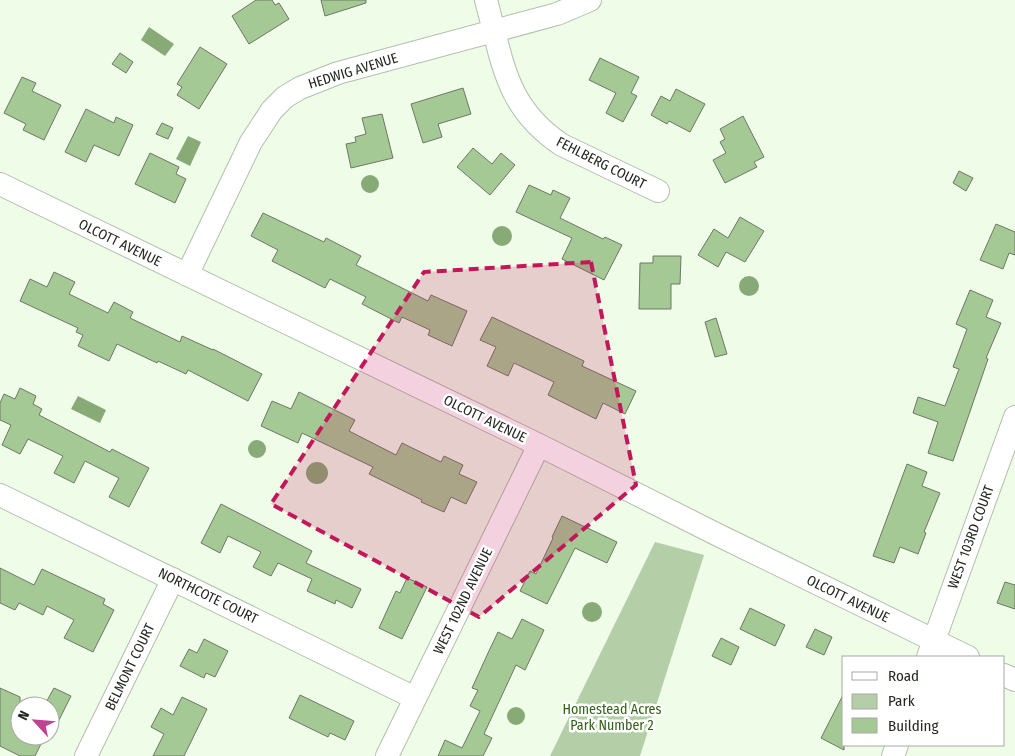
<svg xmlns="http://www.w3.org/2000/svg" width="1015" height="756" viewBox="0 0 1015 756" font-family="'Fira Sans Condensed',sans-serif">
  <style>
    .green { fill: #b4cea8 }
    .water { fill: #87aa76 }
    .building { fill: #a5c994; stroke: #6c7866 }
    .lines { fill: none; stroke-linecap: round; stroke-linejoin: round }
    .minor-casing { stroke: #b1bfab; stroke-width: 24 }
    .minor { stroke: #fff; stroke-width: 22 }
    .marked { fill: #c2185b; fill-opacity: 0.2; stroke: #c2185b; stroke-width: 4; stroke-dasharray: 10 6; stroke-linejoin: round }
    .labels { text-anchor: middle; dominant-baseline: central; stroke-width: 5; stroke-linejoin: round; paint-order: stroke }
    .street-label { font-size: 14px; fill: #232820; stroke: #fff }
    .park-label { font-size: 14px; fill: #336017; stroke: #fff }
  </style>
  <rect width="100%" height="100%" fill="#eefce8"/>
  <path class="green" d="M655 542 704 555 640 756H550Z"/>
  <path class="water" d="M149 27 174 44 165 56 141 40Z
    M188 136 201 142 190 166 176 159Z
    M361 184a9 9 0 1 1 18 0a9 9 0 1 1-18 0Z
    M492 236a10 10 0 1 1 20 0a10 10 0 1 1-20 0Z
    M739 286a10 10 0 1 1 20 0a10 10 0 1 1-20 0Z
    M78 396 106 410 100 423 71 409Z
    M248 449a9 9 0 1 1 18 0a9 9 0 1 1-18 0Z
    M306 473a11 11 0 1 1 22 0a11 11 0 1 1-22 0Z
    M582 612a10 10 0 1 1 20 0a10 10 0 1 1-20 0Z
    M507 716a9 9 0 1 1 18 0a9 9 0 1 1-18 0Z"/>
  <path class="building" d="M256 0H272L275 5 279 3 289 19 249 44 232 16Z
    M321 0H366V3L325 16Z
    M200 47 227 64 199 109 177 95 182 87 177 84Z
    M120 53 133 62 126 73 112 64Z
    M600 58 639 77 631 93 637 96 623 122 606 113 616 93 589 80Z
    M22 77 36 83 32 91 61 105 44 140 23 130 26 124 4 113Z
    M463 88 471 114 438 124 442 137 423 143 411 104Z
    M676 89 705 104 690 132 669 121 667 124 651 115 661 96 670 101Z
    M86 109 114 123 116 117 133 125 119 156 94 145 86 162 65 152Z
    M382 114 393 158 351 168 346 144 356 142 355 137 366 134 362 118Z
    M743 116 764 157 754 162 757 167 725 183 713 160 726 153 720 142 725 139 720 129Z
    M162 123 173 128 168 139 156 134Z
    M473 148 492 164 501 153 515 165 490 195 457 167Z
    M150 153 179 167 176 174 186 179 175 203 135 184Z
    M959 171 973 178 966 191 953 183Z
    M529 185 551 195 553 190 570 198 560 218 603 239 605 237 622 245 604 280 562 259 572 238 516 212Z
    M263 213 324 242 326 238 361 256 356 265 428 301 431 295 467 311 452 346 428 335 430 330 402 317 399 323 362 304 366 297 330 279 325 288 272 261 278 250 251 236Z
    M740 217 764 231 745 262 726 252 718 267 698 255 714 229 728 238Z
    M996 224 1015 232V255L1009 253 1003 269 980 260Z
    M653 256H681L680 284H671V309H639L640 263H653Z
    M54 272 75 282 69 294 108 313 114 302 133 312 130 318 180 342 182 336 213 350V349L262 374 248 401 188 370 186 374 158 361 157 363 117 344 109 361 78 346 83 335 76 332 78 328 20 301 30 279 47 287Z
    M970 290 993 300 986 317 1001 323 986 358 988 359 953 461 928 453 938 422 913 413 918 397 945 406 959 369 953 367 967 329 956 324Z
    M492 317 584 361 582 366 636 391 625 414 603 403 596 419 548 395 554 382 514 363 508 376 487 366 496 347 480 340Z
    M716 318 727 354 715 357 705 322Z
    M20 388 36 396 33 404 42 409 39 415 110 452 112 449 149 468 129 507 109 497 119 478 85 461 74 483 54 473 63 456 28 439 20 454 2 445 11 425 0 420V403L4 394 15 399Z
    M299 392 355 420 349 431 396 455 402 443 441 462 444 456 463 465 459 474 477 482 466 504 451 497 444 512 421 502 422 500 369 474 373 467 302 433 298 443 261 426 272 401 291 409Z
    M907 464 927 472 922 486 940 493 924 532 926 533 918 554 900 547 894 563 873 556Z
    M221 504 312 551 306 563 361 589 352 608 336 600 335 604 307 591 312 579 278 563 271 576 253 567 261 552 228 536 220 553 201 543Z
    M562 516 617 542 607 563 575 548 547 604 520 591 530 571 536 574 553 538 552 537Z
    M0 568 34 585 42 569 105 599 103 604 114 610 93 652 64 638 74 620 47 606 43 615 19 603 15 610 0 603Z
    M407 578 427 587 402 639 379 628 396 591 400 593Z
    M1005 582 1015 585V609L997 603Z
    M750 608 785 625 775 646 740 629Z
    M522 619 544 630 525 670 516 665 484 734 492 738 483 756H438L445 740 462 748 480 711 470 706 478 690 472 688 488 653 498 632 512 639Z
    M815 629 832 637 824 655 806 647Z
    M721 638 739 647 731 665 712 656Z
    M204 639 228 651 215 677 206 673 204 678 180 666 189 649 197 653Z
    M0 688 20 697V736H45L35 756H20L0 746Z
    M54 688 71 696 50 738V706H44Z
    M844 693V750L821 738Z
    M300 695 354 721 345 740 330 733 328 737 289 718Z
    M182 697 207 709 184 756H153L164 734 151 727 161 708 173 715Z"/>
  <g class="lines">
    <g class="minor-casing">
      <path id="minor" d="M486 0C503 62 505 107 562 145L658 191
        M0 184 539 445 716 534 968 657
        M187 275 251 142 272 110 285 97 300 88 338 73 557 14 590 0
        M0 495 415 698
        M928 657 1015 417
        M1004 675 1015 680
        M86 756 173 579
        M387 756 539 445
        M893 756 897 745"/>
    </g>
    <use href="#minor" class="minor"/>
  </g>
  <path class="marked" d="M591 262 636 485 479 617 271 504 424 272Z"/>
  <g class="labels">
    <g class="street-label">
      <text transform="translate(353 71) rotate(-17)">HEDWIG AVENUE</text>
      <text transform="translate(601 163) rotate(27)">FEHLBERG COURT</text>
      <text transform="translate(120 243) rotate(26)">OLCOTT AVENUE</text>
      <text transform="translate(485 419) rotate(26)">OLCOTT AVENUE</text>
      <text transform="translate(971 537) rotate(-70)">WEST 103RD COURT</text>
      <text transform="translate(208 596) rotate(26)">NORTHCOTE COURT</text>
      <text transform="translate(848 599) rotate(26)">OLCOTT AVENUE</text>
      <text transform="translate(463 601) rotate(-64)">WEST 102ND AVENUE</text>
      <text transform="translate(130 667) rotate(-64)">BELMONT COURT</text>
    </g>
    <g class="park-label">
      <text x="612" y="709">Homestead Acres<tspan x="612" dy="16">Park Number 2</tspan></text>
    </g>
  </g>
  <rect x="842" y="656" width="162" height="90" fill="#ffffff" stroke="#a7a9a6"/>
  <rect x="852" y="672" width="25" height="8" fill="#ffffff" stroke="#a7a9a6"/>
  <text x="888" y="681" font-size="15" fill="#232820">Road</text>
  <rect x="852" y="694" width="25" height="15" fill="#b4cea8" stroke="#a7a9a6"/>
  <text x="888" y="706" font-size="15" fill="#232820">Park</text>
  <rect x="852" y="718" width="25" height="15" fill="#a5c994" stroke="#a7a9a6"/>
  <text x="888" y="731" font-size="15" fill="#232820">Building</text>
  <g transform="translate(35 721) rotate(296)"><circle r="24" fill="#ffffff" stroke="#a7a9a6"/>
  <path d="M0-4L9 19L0 12L-9 19Z" fill="#c04391"/>
  <text y="-8" font-size="14" font-weight="bold" text-anchor="middle" fill="#232820">N</text>
  </g>
</svg>
